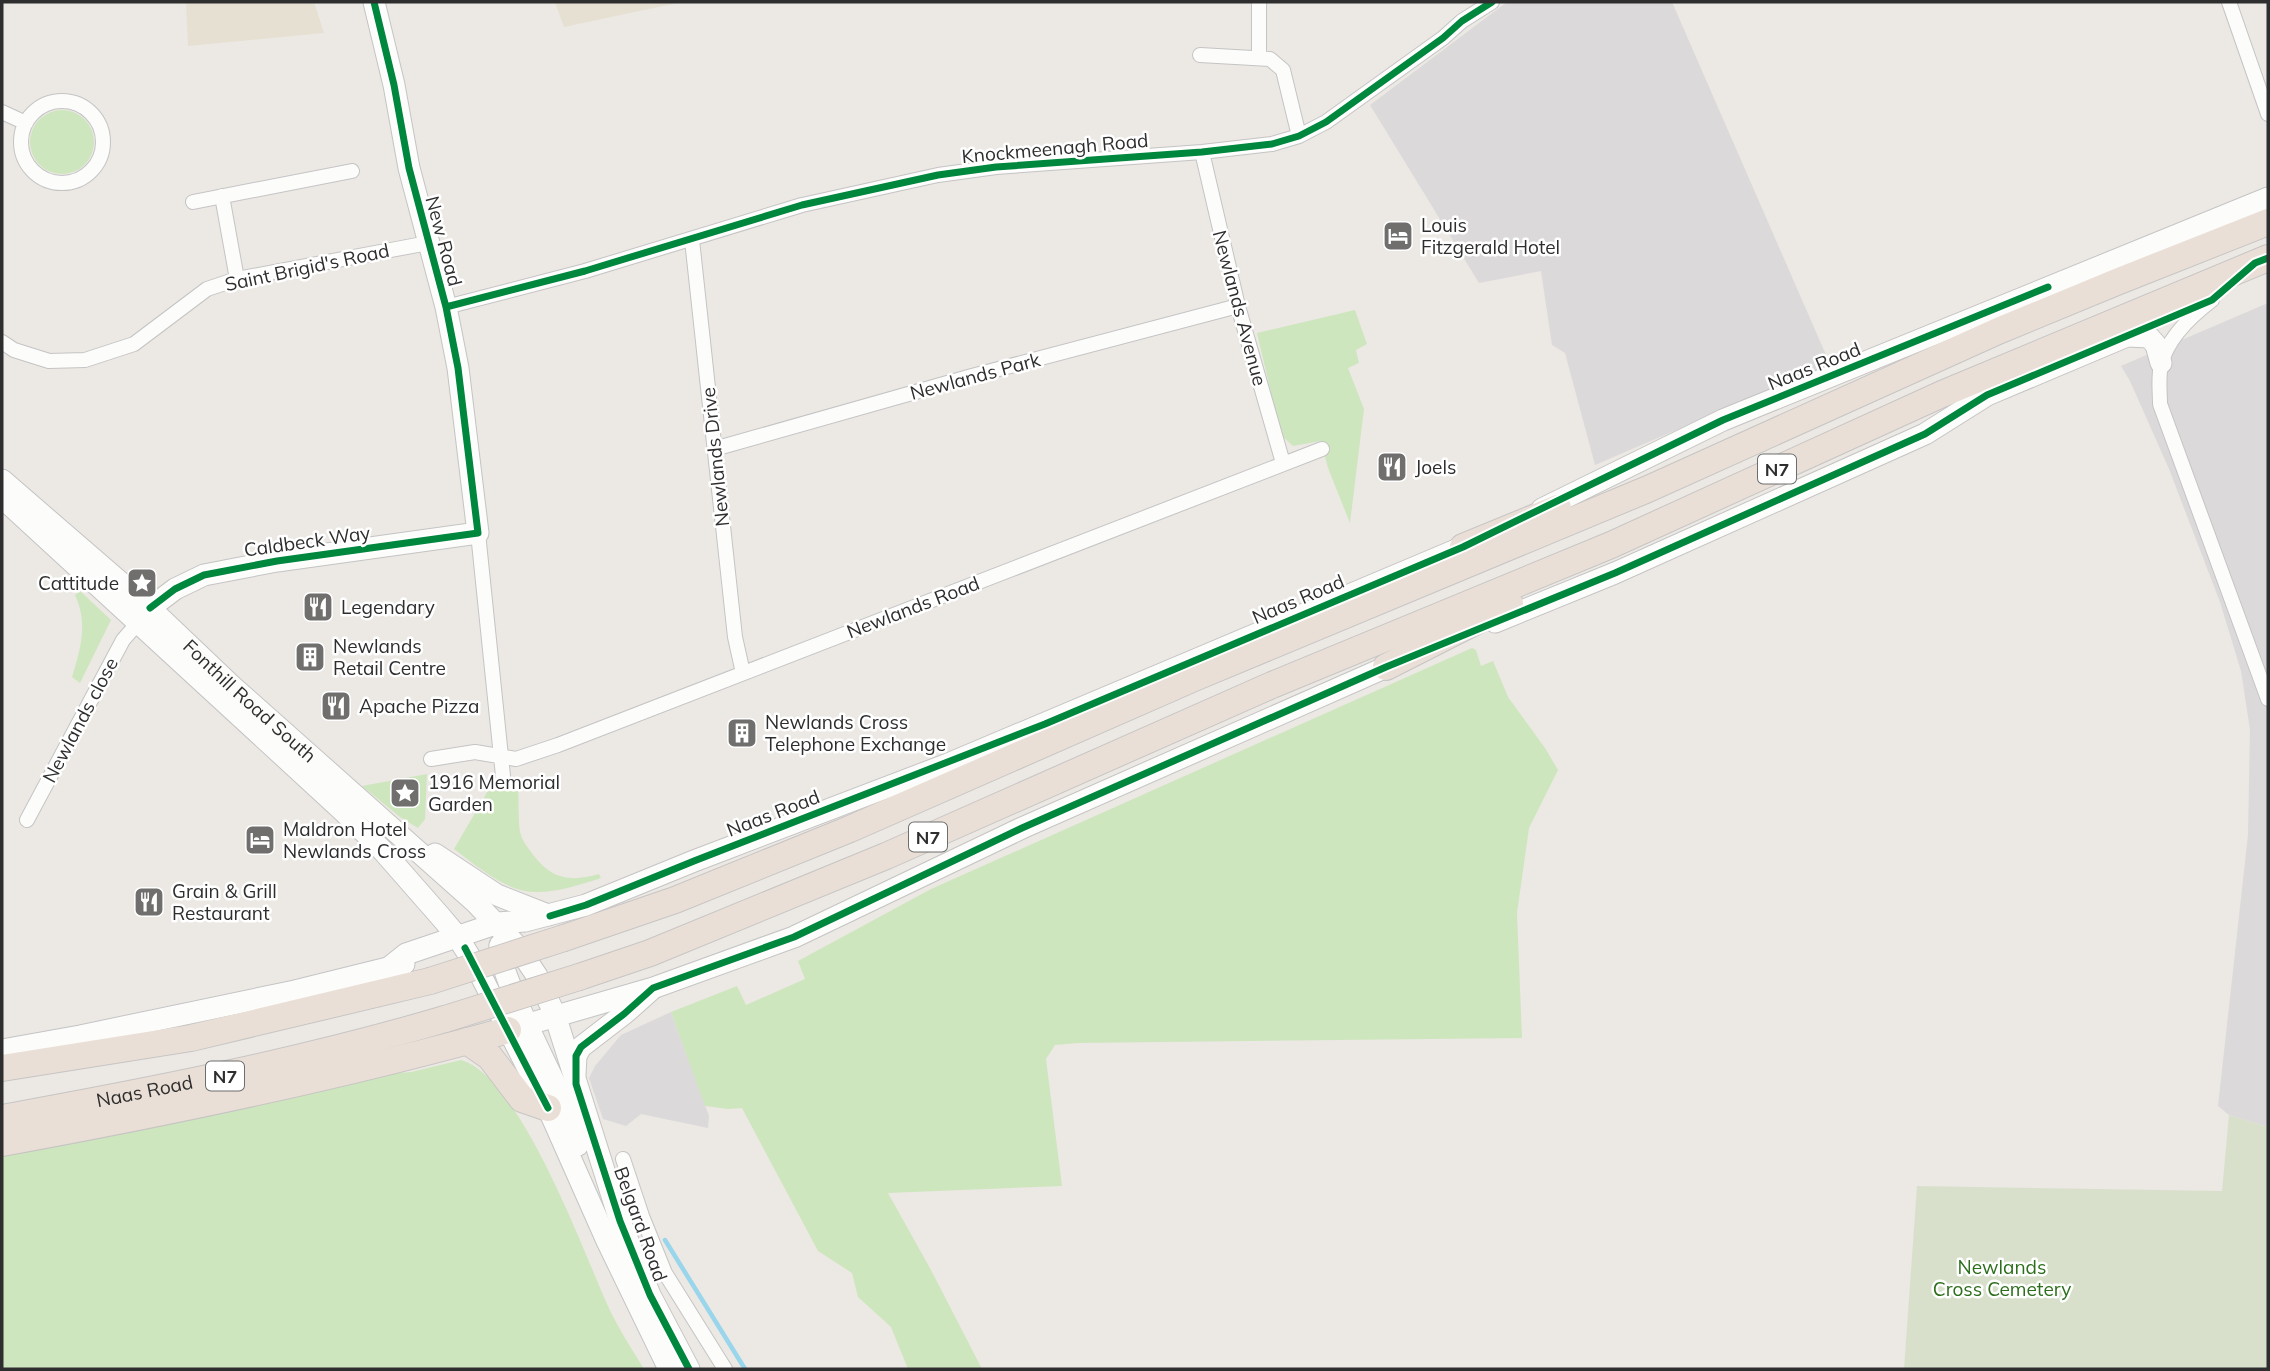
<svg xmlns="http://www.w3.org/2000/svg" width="2270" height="1371" viewBox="0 0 2270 1371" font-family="Mulish,sans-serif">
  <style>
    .industrial { fill: #dcd9db }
    .education { fill: #e6e0d3 }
    .green { fill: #cee6be }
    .cemetery { fill: #d8e0cc }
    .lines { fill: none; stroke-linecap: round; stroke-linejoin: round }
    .stream { stroke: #99d6ec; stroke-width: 4.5 }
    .street-casing { stroke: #c5c4c5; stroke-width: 16 }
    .secondary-casing { stroke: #c5c4c5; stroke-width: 23 }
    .highway-casing { stroke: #c6c5c4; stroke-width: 28 }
    .street { stroke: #fcfcfb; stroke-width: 14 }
    .secondary { stroke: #fcfcfb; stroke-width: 21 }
    .highway { stroke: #eadfd6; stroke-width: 26 }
    .highway-bridge-casing { stroke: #c6c5c4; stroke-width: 28; stroke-linecap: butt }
    .highway-bridge { stroke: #eadfd6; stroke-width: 26 }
    .cycleway-casing { stroke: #fff; stroke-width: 11 }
    .cycleway { stroke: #00873e; stroke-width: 7 }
    .labels { text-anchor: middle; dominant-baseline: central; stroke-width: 5; stroke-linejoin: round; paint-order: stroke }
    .shield { fill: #fff; stroke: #6d6d6d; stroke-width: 2 }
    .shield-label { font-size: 18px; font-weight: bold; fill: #2e2e2e }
    .street-label { font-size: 19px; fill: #2e2e2e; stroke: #fff }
    .poi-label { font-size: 19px; fill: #2e2e2e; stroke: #fff; text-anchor: start }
    .park-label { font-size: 19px; fill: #2c6e1b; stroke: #fff }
  </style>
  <rect width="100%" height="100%" fill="#ece8e4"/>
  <path class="industrial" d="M1507 2H1672L1830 364 1595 465 1565 353 1552 345 1541 271 1479 283 1370 105Z
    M2268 303V1127L2229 1115 2218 1106 2248 835 2250 730 2241 671 2220 602 2169 469 2130 381 2121 366Z
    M671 1012 709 1116 708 1128 641 1114 626 1126 603 1119 589 1078 595 1066 621 1035Z"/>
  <path class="education" d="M186 2H314L324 33 188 46Z
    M555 2H682L564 27Z"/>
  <path class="green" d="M30 142a32 32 0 1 1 64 0a32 32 0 1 1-64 0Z
    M1355 310 1367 344 1356 350 1359 363 1348 368 1364 409 1350 523 1328 468 1321 441 1293 446 1281 435 1257 333Z
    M80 591 111 620 80 683 72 677C81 648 88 623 75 595Z
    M1472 648 1476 650 1481 666 1493 661 1508 697 1545 748 1558 770 1529 828 1517 913 1522 1038 1078 1043 1055 1045 1046 1059 1062 1186 888 1193 931 1270 982 1369H908L891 1327 858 1297 852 1273 818 1251 742 1108 728 1109 705 1106 671 1012 737 986 746 1005 805 979 798 961 931 889Z
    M427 774 425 819 418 828 400 817 362 786Z
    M518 787C519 802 518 818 520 832 522 840 526 845 531 852 550 878 568 883 599 874L601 878C526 903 514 895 454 849L489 789Z
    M461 1060C519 1075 583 1250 607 1304 617 1326 631 1348 644 1369H2V1155L387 1074 411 1072Z"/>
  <path class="cemetery" d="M2229 1115 2268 1127V1369H1904L1917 1186 2222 1191Z"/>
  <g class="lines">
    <path class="stream" d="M665 1240 745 1369"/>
    <g class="street-casing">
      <path id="street" d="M1259 2V58
        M2229 2 2268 114
        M1200 55 1270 59 1283 70 1299 136
        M21 142a41 41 0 1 1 82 0a41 41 0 1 1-82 0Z
        M2 112 26 123
        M1202 152 1238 306 1283 463
        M222 196 237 279
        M193 202 352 171
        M692 240 735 637 743 673
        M2212 300C2191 316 2167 338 2161 365 2158 378 2160 392 2160 404L2268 699
        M446 307 585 271 802 205 938 175 996 167 1202 152 1272 144 1299 136 1326 122 1443 38 1462 21 1492 2
        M2 342 14 350 49 361 85 360 134 344 207 289 237 279 428 243
        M714 449 972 376 1238 306
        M478 533 503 776
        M431 759 475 752 516 759 558 745 1322 449
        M27 820 123 640 143 617
        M623 1159 642 1216 665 1273 725 1369"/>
    </g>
    <g class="secondary-casing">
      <g id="secondary">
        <path id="s1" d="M2 480 150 608 232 686 476 903 517 946 537 976 555 1015 620 1221 650 1295 689 1369"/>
        <path d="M8 503 344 812 383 851 440 916 457 936 478 970 548 1108 607 1241 669 1369"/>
        <path d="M1542 509 1723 420 2268 198"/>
        <path d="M150 608 175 589 204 575 277 561 478 533 458 368 446 307 409 168 394 85 374 2"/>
        <path d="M1495 622 1615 573 1925 434 1987 395 2127 336 2149 337 2156 345 2161 363"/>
        <path d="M435 854 497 895 548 915"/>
        <path d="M500 945C496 968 548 1067 560 1094 567 1111 572 1128 578 1145"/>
        <path d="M391 966 406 954 498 923 525 921 586 905 694 861 948 764 1475 542"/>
        <path d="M508 1030 653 988 794 937 1022 828 1400 661"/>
        <path d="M2 1050 80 1036 295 991 404 964"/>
        <path d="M575 1075 576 1056 581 1047 624 1014 650 991"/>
      </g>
    </g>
    <g class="highway-casing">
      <g id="highway">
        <path d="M1463 547 1558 508"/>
        <path d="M1386 667 1510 604"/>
        <path d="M564 938 675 900 850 829 1194 678 1648 489 1998 331 2119 281 2268 222"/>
        <path d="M579 977 650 953 886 856 1272 685 1611 545 1942 394 2268 258"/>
        <path d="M467 1041 490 1057 522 1099 548 1108"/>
        <path d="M2 1068 191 1038 430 981"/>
        <path id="s2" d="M2 1118C151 1091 299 1062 445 1019"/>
        <path d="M2 1143C172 1112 341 1077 508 1030"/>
      </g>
    </g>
    <use href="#street" class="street"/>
    <use href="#secondary" class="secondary"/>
    <use href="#highway" class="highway"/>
    <g class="highway-bridge-casing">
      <path id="highway-bridge" d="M430 981 564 938
        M445 1019 579 977"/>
    </g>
    <use href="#highway-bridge" class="highway-bridge"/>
    <g class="cycleway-casing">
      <path id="cycleway" d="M446 307 585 271 802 205 938 175 996 167 1202 152 1272 144 1299 136 1326 122 1443 38 1462 21 1492 2
        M150 608 175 589 204 575 277 561 478 533 458 368 446 307 409 168 394 85 374 2
        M550 916 586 905 694 861 1045 724 1463 547 1723 420 2048 287
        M465 948 548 1108
        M689 1369 650 1295 620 1221 576 1084V1056L581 1047 624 1014 653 988 794 937 1022 828 1386 667 1615 573 1925 434 1987 395 2212 300 2255 263 2268 258"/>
    </g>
    <use href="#cycleway" class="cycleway"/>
  </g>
  <defs>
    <g id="hotel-square" transform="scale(1.575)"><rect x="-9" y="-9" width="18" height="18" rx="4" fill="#706f6e" stroke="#fff"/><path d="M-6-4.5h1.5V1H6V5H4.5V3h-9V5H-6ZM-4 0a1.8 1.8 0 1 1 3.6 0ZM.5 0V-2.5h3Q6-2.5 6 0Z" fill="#fff"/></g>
    <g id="restaurant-square" transform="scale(1.575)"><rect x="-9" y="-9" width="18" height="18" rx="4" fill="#706f6e" stroke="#fff"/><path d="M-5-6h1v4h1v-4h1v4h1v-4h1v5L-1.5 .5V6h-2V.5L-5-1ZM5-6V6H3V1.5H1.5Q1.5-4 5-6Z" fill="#fff"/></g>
    <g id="sight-square" transform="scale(1.575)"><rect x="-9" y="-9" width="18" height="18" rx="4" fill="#706f6e" stroke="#fff"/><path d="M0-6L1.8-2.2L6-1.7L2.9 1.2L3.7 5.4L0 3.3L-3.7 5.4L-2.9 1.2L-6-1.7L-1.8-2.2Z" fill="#fff"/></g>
    <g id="building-square" transform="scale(1.575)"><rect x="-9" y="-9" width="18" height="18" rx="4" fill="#706f6e" stroke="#fff"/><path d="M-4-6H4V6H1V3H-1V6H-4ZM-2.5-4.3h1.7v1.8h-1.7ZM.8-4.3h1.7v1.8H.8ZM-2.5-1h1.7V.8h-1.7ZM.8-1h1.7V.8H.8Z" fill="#fff"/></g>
  </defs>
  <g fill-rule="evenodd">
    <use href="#hotel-square" x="1398" y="236"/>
    <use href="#restaurant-square" x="1392" y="467"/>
    <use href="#sight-square" x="142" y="583"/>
    <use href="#restaurant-square" x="318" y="607"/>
    <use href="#building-square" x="310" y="657"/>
    <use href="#restaurant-square" x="336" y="706"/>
    <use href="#building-square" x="742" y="733"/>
    <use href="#sight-square" x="405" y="793"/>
    <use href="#hotel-square" x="260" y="840"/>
    <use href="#restaurant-square" x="149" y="902"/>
  </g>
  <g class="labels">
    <g class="shield">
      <rect x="1758" y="454.5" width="38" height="29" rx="5"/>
      <rect x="909" y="822.5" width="38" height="29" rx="5"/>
      <rect x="206" y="1061.5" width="38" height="29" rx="5"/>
    </g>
    <g class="shield-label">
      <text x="1777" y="469">N7</text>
      <text x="928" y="837">N7</text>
      <text x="225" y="1076">N7</text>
    </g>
    <g class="street-label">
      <text transform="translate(1055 148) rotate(-5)">Knockmeenagh Road</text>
      <text transform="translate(444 241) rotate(75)">New Road</text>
      <text transform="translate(307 267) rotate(-12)">Saint Brigid's Road</text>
      <text transform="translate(1240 308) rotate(75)">Newlands Avenue</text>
      <text transform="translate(1814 366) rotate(-22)">Naas Road</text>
      <text transform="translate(975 376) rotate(-15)">Newlands Park</text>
      <text transform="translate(715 457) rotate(-96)">Newlands Drive</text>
      <text transform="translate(307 541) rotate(-8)">Caldbeck Way</text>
      <text transform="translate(1298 599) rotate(-23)">Naas Road</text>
      <text transform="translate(913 607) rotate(-21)">Newlands Road</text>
      <text stroke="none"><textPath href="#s1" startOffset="332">Fonthill Road South</textPath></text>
      <text transform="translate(80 720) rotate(-62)">Newlands close</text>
      <text transform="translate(773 813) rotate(-21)">Naas Road</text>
      <text stroke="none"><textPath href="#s2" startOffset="145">Naas Road</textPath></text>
      <text transform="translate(641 1224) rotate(70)">Belgard Road</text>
    </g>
    <g class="poi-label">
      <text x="1421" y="225">Louis<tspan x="1421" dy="22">Fitzgerald Hotel</tspan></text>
      <text x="1415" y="467">Joels</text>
      <text x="119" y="583" text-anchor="end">Cattitude</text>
      <text x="341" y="607">Legendary</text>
      <text x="333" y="646">Newlands<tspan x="333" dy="22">Retail Centre</tspan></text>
      <text x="359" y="706">Apache Pizza</text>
      <text x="765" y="722">Newlands Cross<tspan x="765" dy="22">Telephone Exchange</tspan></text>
      <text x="428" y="782">1916 Memorial<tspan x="428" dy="22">Garden</tspan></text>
      <text x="283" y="829">Maldron Hotel<tspan x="283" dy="22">Newlands Cross</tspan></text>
      <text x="172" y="891">Grain &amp; Grill<tspan x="172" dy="22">Restaurant</tspan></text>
    </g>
    <g class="park-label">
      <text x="2002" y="1267">Newlands<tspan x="2002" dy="22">Cross Cemetery</tspan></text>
    </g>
  </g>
  <rect width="2270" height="1371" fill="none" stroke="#2e2e2e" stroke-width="7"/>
</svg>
